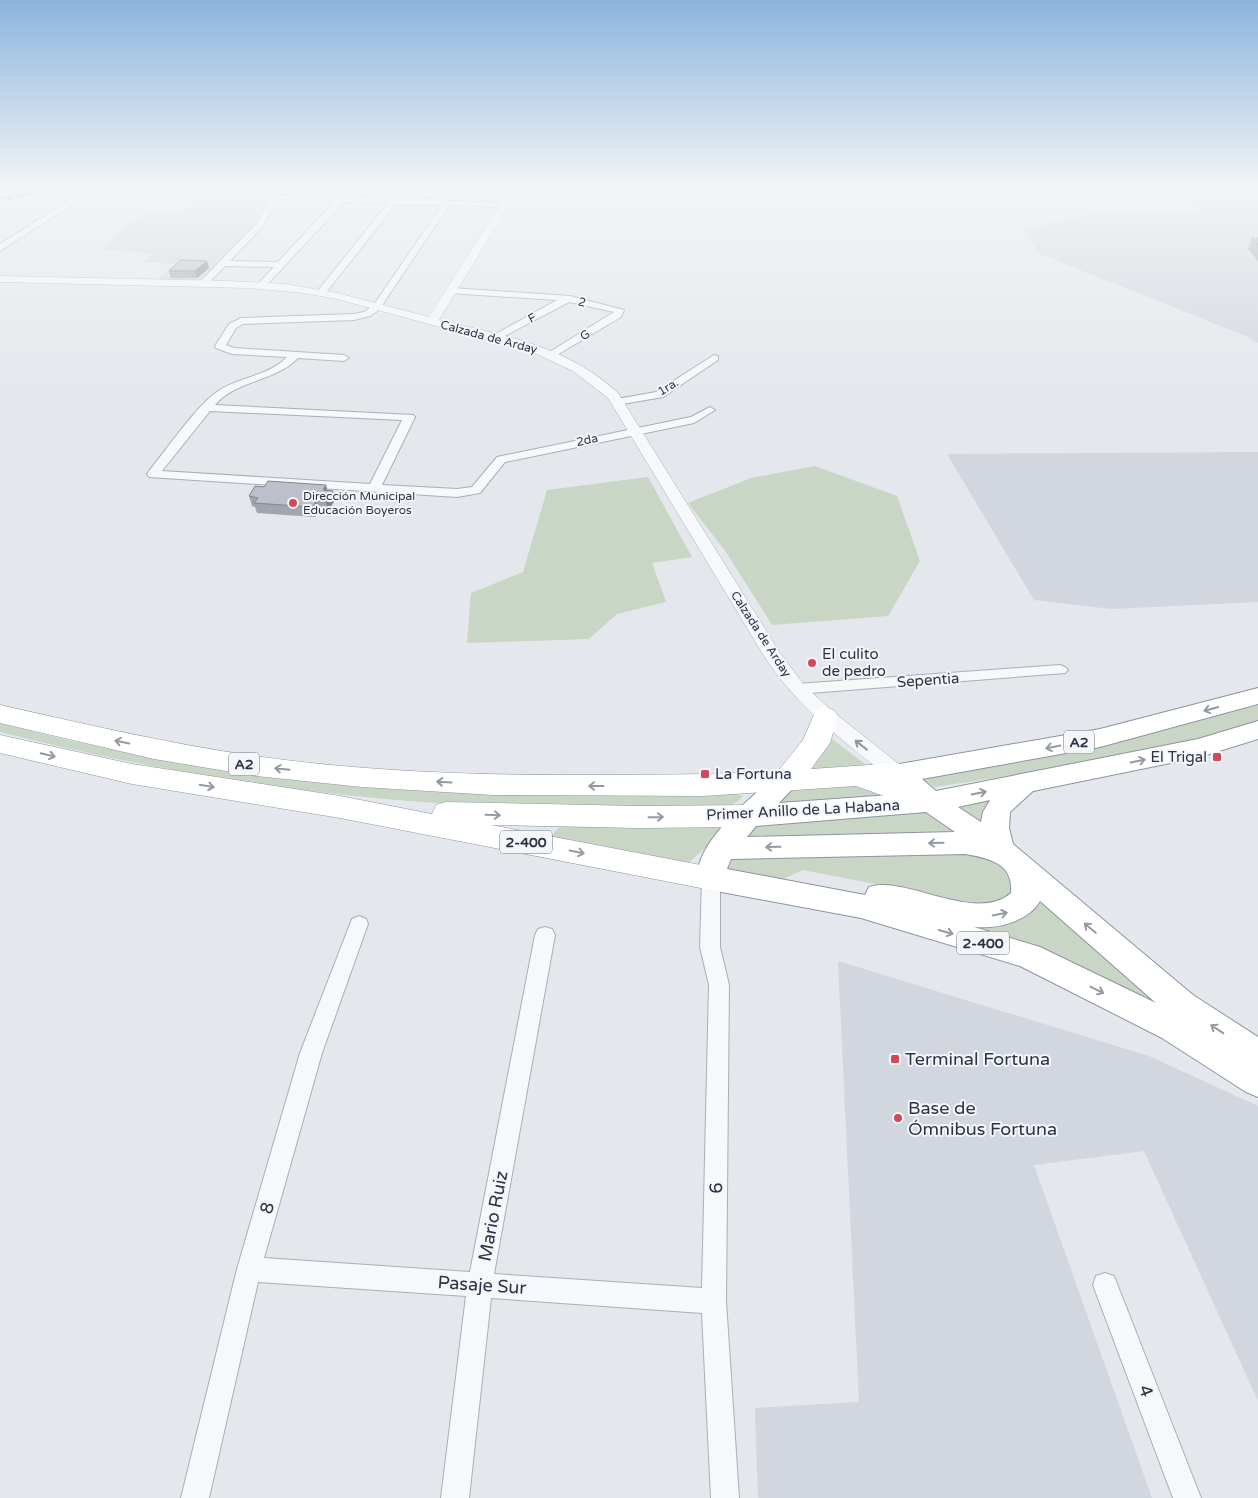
<svg xmlns="http://www.w3.org/2000/svg" width="1258" height="1498" viewBox="0 0 1258 1498" font-family="'Varela Round',sans-serif">
  <style>
    .built { fill: #d2d6de }
    .green { fill: #c9d6c5 }
    .lines { fill: none; stroke-linecap: round; stroke-linejoin: round }
    .minor-casing { stroke: #a9aeb7; stroke-width: 2 }
    .tertiary-casing { stroke: #a9aeb7; stroke-width: 1 }
    .trunk-casing { stroke: #8b94a3; stroke-width: 2 }
    .motorway-casing { stroke: #8b94a3; stroke-width: 1 }
    .minor { fill: #f7f8fa; fill-rule: evenodd }
    .tertiary { fill: #f7f8fa; fill-rule: evenodd }
    .trunk { fill: #fff; fill-rule: evenodd }
    .motorway { fill: #fff; fill-rule: evenodd }
    .rail-casing { stroke: #7d8696; stroke-width: 3 }
    .rail { stroke: #f4f6f9; stroke-width: 2; stroke-dasharray: 5.5; stroke-linecap: butt }
    .wall { fill: #a1a5ae }
    .shaded-wall { fill: #83868d }
    .building { fill: #bbc0ca; stroke: #83868d }
    .oneway { stroke: #959aa2 }
    .oneway2 { stroke: #9196a0 }
    .poi-dot { fill: #d1495b; stroke: #f4f6f9; stroke-width: 2 }
    .labels { text-anchor: middle; dominant-baseline: central; stroke-width: 4; stroke-linejoin: round; paint-order: stroke }
    .far-street-label { font-size: 12px; fill: #2b3445; stroke: #f4f6f9 }
    .far-poi-label { font-size: 12px; fill: #2b3445; stroke: #f4f6f9; text-anchor: start }
    .shield { fill: #f4f6f9; stroke: #676e7b; stroke-width: 1 }
    .shield-label { font-size: 14px; font-weight: bold; fill: #2b3445 }
    .poi-label { font-size: 15px; fill: #2b3445; stroke: #f4f6f9; text-anchor: start }
    .street-label { font-size: 15px; fill: #2b3445; stroke: #f4f6f9 }
    .near-poi-label { font-size: 18px; fill: #2b3445; stroke: #f4f6f9; text-anchor: start }
    .near-street-label { font-size: 18px; fill: #2b3445; stroke: #f4f6f9 }
  </style>
  <rect width="100%" height="100%" fill="#e4e7ec"/>
  <path class="built" d="M206 191 271 194 253 225 199 281 158 280 174 264 144 262 152 254 102 249 124 226 153 212 181 213Z
    M1186 198 1258 201V343L1248 337 1040 254 1022 230 1101 211 1198 212Z
    M1258 452V602L1111 609 1034 600 947 454Z
    M838 961 1149 1056 1258 1106V1401L1144 1151 1034 1165 1152 1498H758L755 1408 859 1402Z"/>
  <path class="green" d="M815 466 897 496 920 561 888 616 772 625 726 552 688 503 751 478Z
    M648 477 692 557 652 563 666 602 617 614 589 639 467 643 471 593 523 572 547 490Z
    M1258 701V723L1148 751 1062 768 935 787 916 774Z
    M0 723 67 740 150 757 732 793 743 796 738 801 726 808C648 807 569 810 492 806 326 799 160 773 0 732Z
    M832 739 869 767 798 774Z
    M865 785 894 794 782 805 778 803 788 790Z
    M992 796 984 809 983 826 952 804Z
    M918 806 961 833 743 840 751 821Z
    M562 825H725L717 838 686 865 553 837 554 832Z
    M956 848C983 857 1012 857 1013 890L1001 902 993 907 803 870 777 882 722 869 725 856Z
    M1040 892 1239 1052 947 918Z"/>
  <g class="lines">
    <g class="minor-casing">
      <path id="minor" d="M90 187H100L0 251V244Z
        M156 187H164L158 194H152Z
        M276 187 283 189 280 195 340 197 360 190 362 187H370L366 194 354 197 503 203 507 205 503 207 449 205 379 310 370 316 354 320 243 324 236 328 226 345 234 348 344 355 349 358 344 361 298 358C275 382 236 380 215 405L413 415 415 417 382 485 457 489 472 487 497 457 691 417 710 407 715 410 694 423 505 462 480 493 457 497 149 477 147 474 149 471C167 449 197 405 218 391 239 377 269 376 287 357L232 354 216 348 215 346 229 324 241 318 354 314 364 312 373 306 442 205 396 204 324 295 316 293 388 203 344 202 264 288 256 286 274 267 225 266 206 286H200V282L257 223ZM277 199 335 201 278 262 230 261 263 226ZM210 411 402 420 370 484 162 471Z
        M451 288 570 296 624 310 621 317 552 358 548 357V353L614 312 569 302 497 340 492 337 494 335 557 300 448 293V289Z
        M714 355 718 356V360L663 397 617 405 612 402 617 399 656 392Z
        M1060 665 1065 667 1068 670 1065 673 797 694 789 689 797 684Z
        M711 871 717 873 720 878V947L729 985 726 1301 739 1498H711L702 1313 491 1298 469 1498H441L466 1296 258 1282 209 1498H181L237 1269 300 1053 352 919 359 916 366 919 368 924 322 1053 264 1258 470 1272 535 935 538 929 545 927 552 929 555 935 494 1274 702 1288 709 985 700 947 702 878 705 873Z
        M1105 1273 1114 1276 1201 1498H1173L1093 1285 1096 1276Z"/>
    </g>
    <g class="tertiary-casing">
      <path id="tertiary" d="M511 187H520L439 320C505 336 566 345 618 393L780 653 804 685 832 711 904 768 907 773 904 778 897 780 890 778C841 739 799 709 764 656L608 398 573 371 532 352 337 299 303 293 248 288 0 282V276L229 281 285 284 337 293 429 317Z"/>
    </g>
    <g class="trunk-casing">
      <path id="trunk" d="M1258 688V704L1100 747 922 779 936 791 1198 739 1258 721V739L1200 757 1033 791 1010 812 1009 828 1013 844 1193 995 1258 1037V1097L1246 1092 1162 1038 1020 966 861 918 711 890 701 886C685 857 736 811 756 793 762 787 769 779 776 775 783 772 788 773 795 775L799 782 779 803 904 794 888 780 884 773 888 766 1100 729ZM990 800 983 812 981 822 958 807ZM926 812 955 832 747 837 756 826ZM965 854C988 858 1014 863 1011 893 976 924 905 875 869 887L865 895 727 869 731 859ZM1040 901 1156 1003 1040 947 974 927C997 929 1028 922 1040 901Z"/>
    </g>
    <g class="motorway-casing">
      <path id="motorway" d="M0 705C85 724 169 744 255 756 360 771 467 775 573 775 642 775 710 775 778 771L803 740 816 710 825 707 834 710 838 716 830 743 811 769 897 763 907 766 911 773 907 780 902 781 941 795 945 802 941 809 931 813 856 786 704 796 493 795 362 787 256 776 154 759 0 723Z
        M0 735 132 764 340 796 432 814 436 805 446 802 638 806 749 805 759 808 764 816 759 824 749 827 638 828 491 825 722 869 726 878 722 887 711 890 340 818 132 784 0 753Z"/>
    </g>
    <use href="#minor" class="minor"/>
    <use href="#tertiary" class="tertiary"/>
    <use href="#trunk" class="trunk"/>
    <use href="#motorway" class="motorway"/>
    <g class="rail-casing">
      <path id="rail" d="M0 201 53 187"/>
    </g>
    <use href="#rail" class="rail"/>
  </g>
  <path class="wall" d="M1252 238H1258V261L1248 249Z
    M207 261 209 268 197 278H171L169 271Z
    M326 485 327 490 333 491 335 500 328 511H319L315 517 257 513 255 507 252 506 249 496 264 487Z"/>
  <path class="shaded-wall" d="M207 261 209 268 197 278 195 271Z
    M326 485 328 494 323 490Z
    M333 491 335 500 328 511 326 502Z
    M316 501 319 511 315 517 313 507Z"/>
  <path class="building" d="M1252 238H1258V245Z
    M181 260 207 261 195 271H169Z
    M268 481 326 485 323 490 333 491 326 502 316 501 313 507 254 503 258 498 249 496 255 486 264 487Z"/>
  <defs><path id="oneway-shaft" d="M-6 0H5M1.5-3L5.5 0L1.5 3" fill="none" stroke-width="1.6" stroke-linecap="round" stroke-linejoin="round" transform="scale(1.25)"/></defs>
  <g class="oneway">
    <use href="#oneway-shaft" transform="translate(1211 709) rotate(164)"/>
    <use href="#oneway-shaft" transform="translate(122 742) rotate(-168)"/>
    <use href="#oneway-shaft" transform="translate(1053 747) rotate(169)"/>
    <use href="#oneway-shaft" transform="translate(48 755) rotate(13)"/>
    <use href="#oneway-shaft" transform="translate(1138 761) rotate(-12)"/>
    <use href="#oneway-shaft" transform="translate(282 769) rotate(-174)"/>
    <use href="#oneway-shaft" transform="translate(444 782) rotate(-177)"/>
    <use href="#oneway-shaft" transform="translate(207 786) rotate(9)"/>
    <use href="#oneway-shaft" transform="translate(596 786) rotate(-180)"/>
    <use href="#oneway-shaft" transform="translate(979 793) rotate(-11)"/>
    <use href="#oneway-shaft" transform="translate(493 815) rotate(2)"/>
    <use href="#oneway-shaft" transform="translate(656 817) rotate(-1)"/>
    <use href="#oneway-shaft" transform="translate(936 843) rotate(179)"/>
    <use href="#oneway-shaft" transform="translate(773 847) rotate(179)"/>
    <use href="#oneway-shaft" transform="translate(577 852) rotate(11)"/>
    <use href="#oneway-shaft" transform="translate(1000 914) rotate(-11)"/>
    <use href="#oneway-shaft" transform="translate(1090 928) rotate(-140)"/>
    <use href="#oneway-shaft" transform="translate(946 932) rotate(16)"/>
    <use href="#oneway-shaft" transform="translate(1097 990) rotate(26)"/>
    <use href="#oneway-shaft" transform="translate(1217 1029) rotate(-147)"/>
  </g>
  <use class="oneway2" href="#oneway-shaft" transform="translate(861 745) rotate(-142)"/>
  <linearGradient id="sky" x2="0" y2="1"><stop stop-color="#8bb4dd"/><stop offset="0.47" stop-color="#f3f4f6"/><stop offset="1" stop-color="#f3f4f6" stop-opacity="0"/></linearGradient>
  <rect width="1258" height="397" fill="url(#sky)"/>
  <g class="poi-dot">
    <circle cx="293" cy="503" r="5"/>
    <circle cx="812" cy="663" r="5"/>
    <rect x="1212" y="752" width="10" height="10" rx="2.5"/>
    <rect x="700" y="769" width="10" height="10" rx="2.5"/>
    <rect x="890" y="1054" width="10" height="10" rx="2.5"/>
    <circle cx="898" cy="1118" r="5"/>
  </g>
  <g class="labels">
    <g class="far-street-label">
      <text transform="translate(582 302) rotate(12)">2</text>
      <text transform="translate(532 318) rotate(-28)">F</text>
      <text transform="translate(585 335) rotate(-32)">G</text>
      <text transform="translate(489 337) rotate(15)">Calzada de Arday</text>
      <text transform="translate(668 387) rotate(-31)">1ra.</text>
      <text transform="translate(587 440) rotate(-12)">2da</text>
      <text transform="translate(761 634) rotate(57)">Calzada de Arday</text>
    </g>
    <g class="far-poi-label">
      <text x="303" y="496">Dirección Municipal<tspan x="303" dy="14">Educación Boyeros</tspan></text>
    </g>
    <g class="shield">
      <rect x="1064" y="730.5" width="30" height="23" rx="4"/>
      <rect x="229" y="752.5" width="30" height="23" rx="4"/>
      <rect x="500" y="830.5" width="52" height="23" rx="4"/>
      <rect x="957" y="931.5" width="52" height="23" rx="4"/>
    </g>
    <g class="shield-label">
      <text x="1079" y="742">A2</text>
      <text x="244" y="764">A2</text>
      <text x="526" y="842">2-400</text>
      <text x="983" y="943">2-400</text>
    </g>
    <g class="poi-label">
      <text x="822" y="654">El culito<tspan x="822" dy="17">de pedro</tspan></text>
      <text x="1207" y="757" text-anchor="end">El Trigal</text>
      <text x="715" y="774">La Fortuna</text>
    </g>
    <g class="street-label">
      <text transform="translate(928 680) rotate(-4)">Sepentia</text>
      <text transform="translate(803 810) rotate(-3)">Primer Anillo de La Habana</text>
    </g>
    <g class="near-poi-label">
      <text x="905" y="1059">Terminal Fortuna</text>
      <text x="908" y="1108">Base de<tspan x="908" dy="21">Ómnibus Fortuna</tspan></text>
    </g>
    <g class="near-street-label">
      <text transform="translate(716 1188) rotate(-89)">6</text>
      <text transform="translate(267 1208) rotate(-74)">8</text>
      <text transform="translate(493 1216) rotate(-79)">Mario Ruiz</text>
      <text transform="translate(482 1285) rotate(4)">Pasaje Sur</text>
      <text transform="translate(1146 1391) rotate(69)">4</text>
    </g>
  </g>
</svg>
